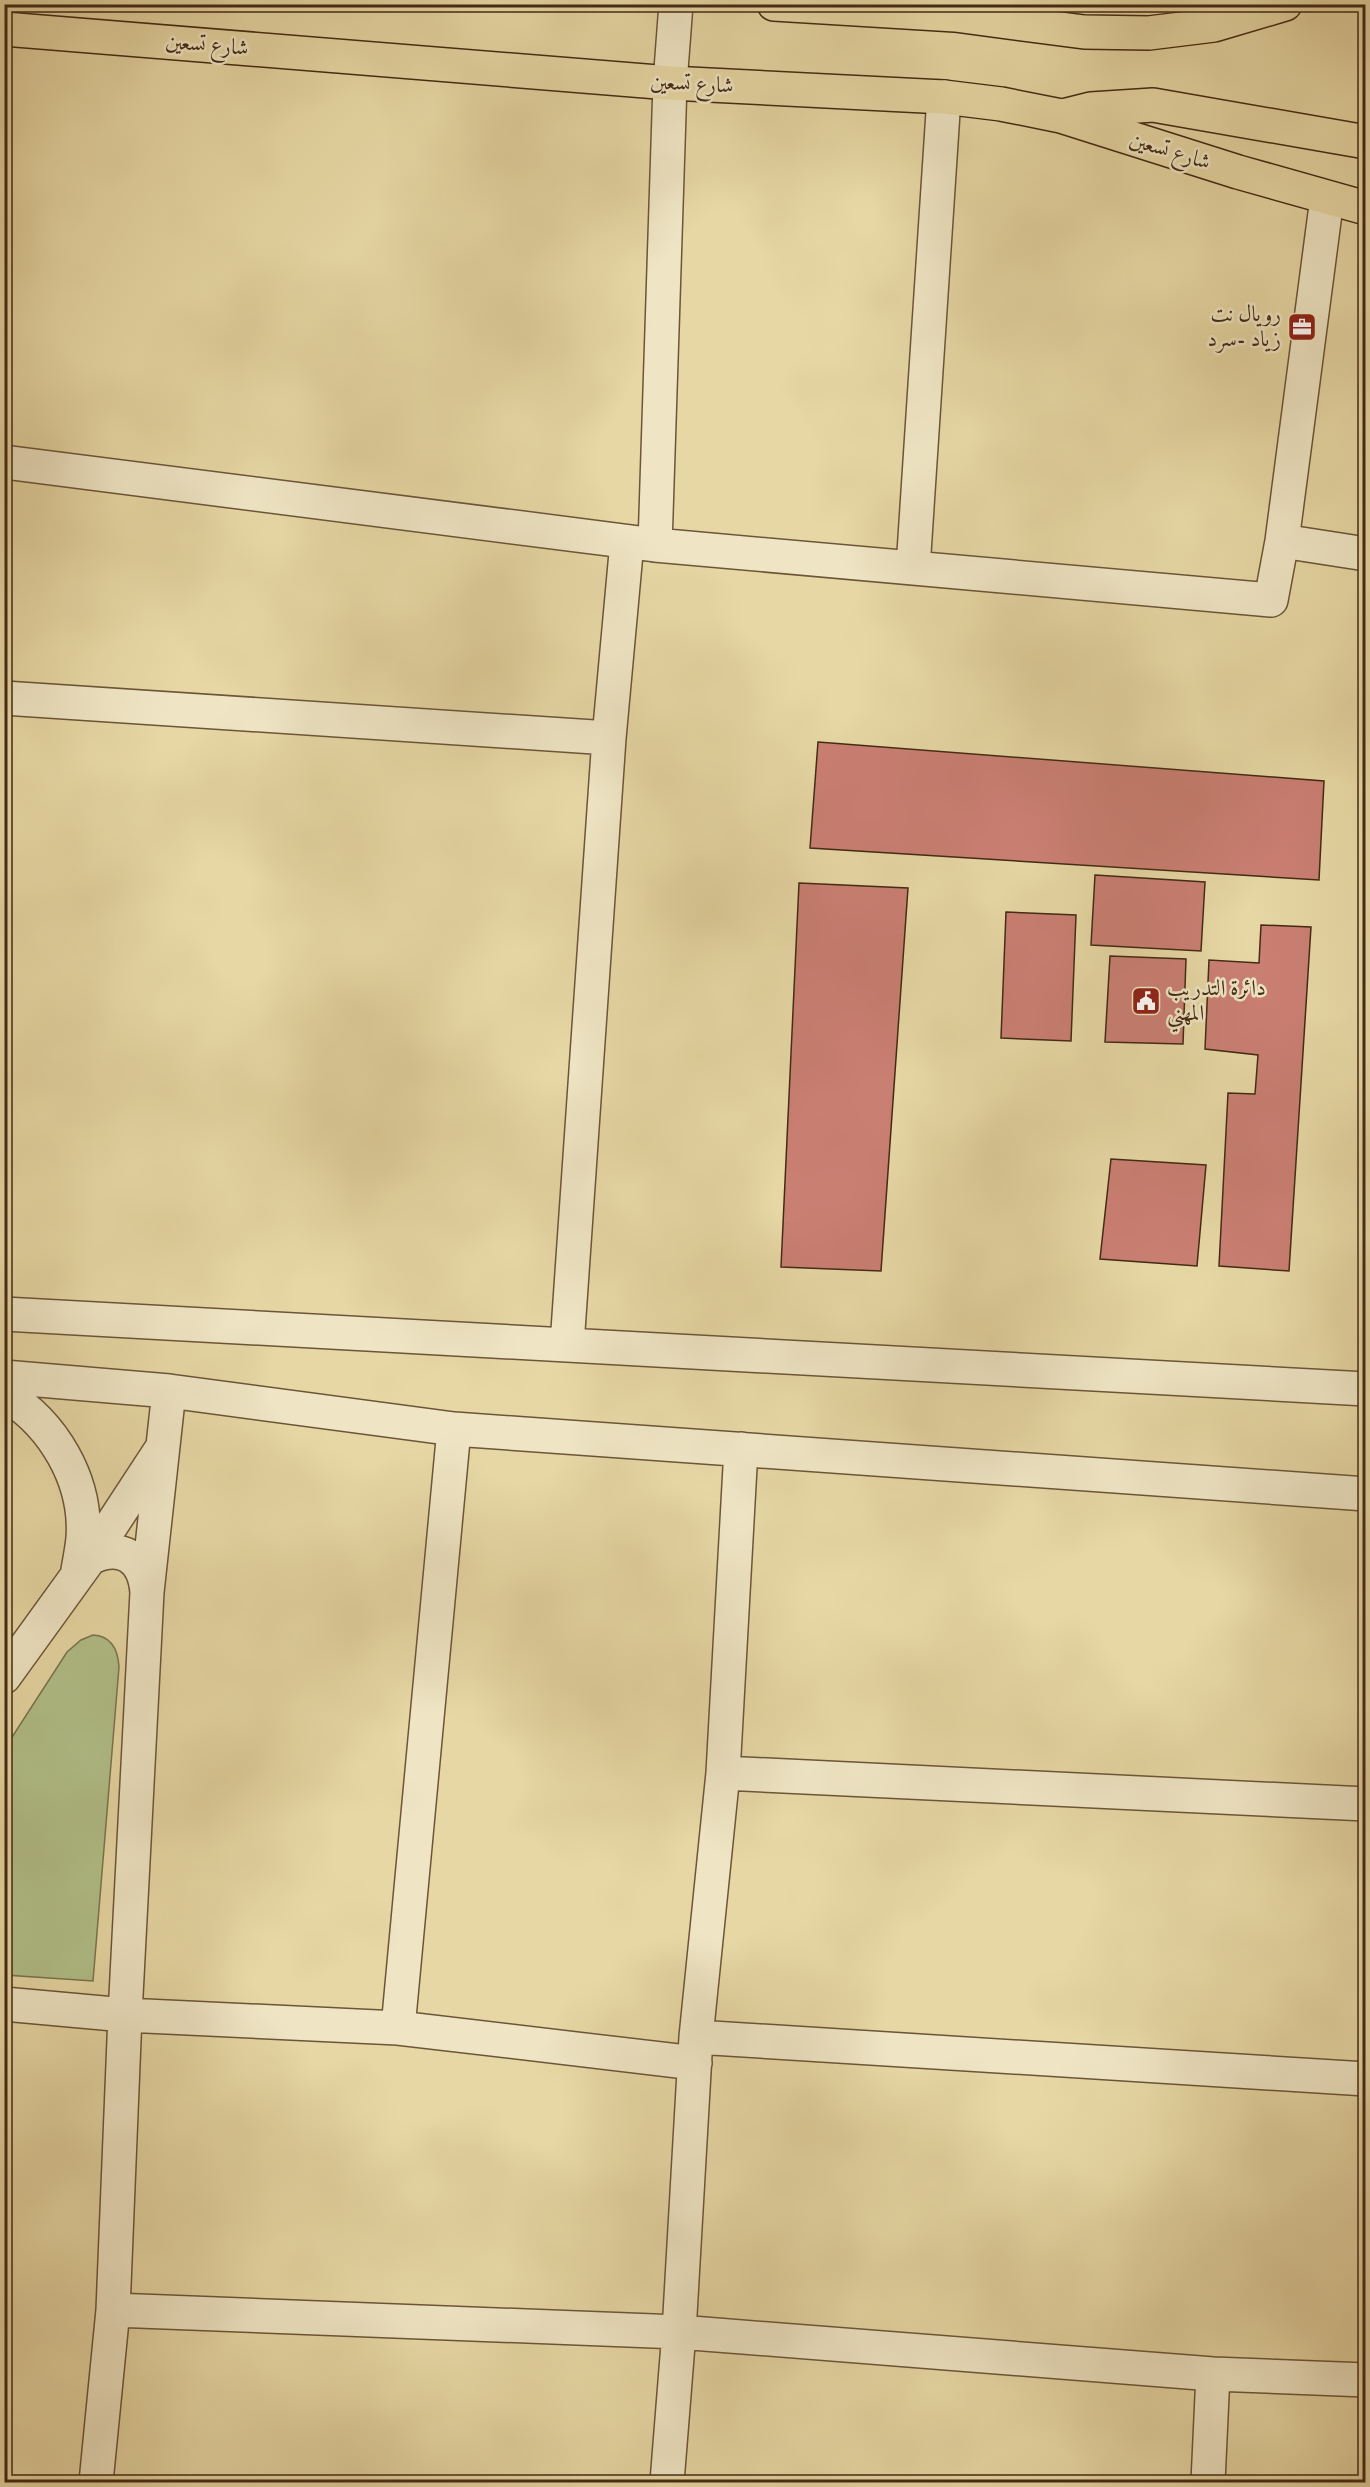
<svg xmlns="http://www.w3.org/2000/svg" width="1370" height="2487" viewBox="0 0 1370 2487" font-family="'IM FELL DW Pica',Amiri,serif">
  <style>
    .green { fill: #b1bf88; stroke: #7a744e; stroke-width: 1.5 }
    .building { fill: #ca7f73; stroke: #432a14; stroke-width: 1.5 }
    .lines { fill: none; stroke-linecap: round; stroke-linejoin: round }
    .minor-casing { stroke: #6c5538; stroke-width: 36 }
    .major-casing { stroke: #432a14; stroke-width: 36 }
    .minor { stroke: #efe5c4; stroke-width: 33 }
    .major { stroke: #e6d7a4; stroke-width: 33 }
    .labels { text-anchor: middle; dominant-baseline: central; stroke-width: 5; stroke-linejoin: round; paint-order: stroke }
    .street-label { font-size: 22px; fill: #432a14; stroke: #efe5c4 }
    .poi-label { font-size: 22px; fill: #432a14; stroke: #efe5c4; text-anchor: end }
  </style>
  <rect width="100%" height="100%" fill="#e6d7a4"/>
  <filter id="stains"><feTurbulence type="fractalNoise" baseFrequency=".00333" numOctaves="4"/><feColorMatrix values="0 0 0 0 .2 0 0 0 0 .09 0 0 0 0 .02 0 0 0 .5 -.17"/></filter>
  <radialGradient id="worn" r=".72"><stop offset=".6" stop-color="#630" stop-opacity="0"/><stop offset="1" stop-color="#630" stop-opacity=".3"/></radialGradient>
  <path class="green" d="M93 1635C112 1636 118 1650 119 1667L93 1981 5 1975V1748L67 1652 81 1640Z"/>
  <path class="building" d="M818 742 1324 781 1319 880 810 848Z
    M1095 875 1205 882 1201 951 1091 945Z
    M799 883 908 888 881 1271 781 1267Z
    M1006 912 1076 915 1071 1041 1001 1038Z
    M1261 925 1311 927 1289 1271 1219 1266 1228 1093 1255 1094 1258 1055 1205 1049 1209 960 1259 963Z
    M1110 956 1186 959 1183 1044 1105 1042Z
    M1111 1159 1206 1165 1197 1266 1100 1259Z"/>
  <g class="lines">
    <g class="minor-casing">
      <path id="minor" d="M4 462 655 545 1271 600 1282 541 1327 198
        M1282 541 1366 554
        M655 545 670 83 676 4
        M913 568 944 97
        M4 698 609 738
        M4 1314 1366 1389
        M567 1345 609 738 627 542
        M4 1377 169 1391 454 1429 1366 1494
        M4 1394C53 1423 87 1480 83 1538 82 1549 80 1559 78 1570
        M90 1558C121 1543 144 1557 147 1592
        M4 1677 90 1558 160 1451
        M723 1773 1366 1804
        M4 2004 125 2015 398 2028 695 2063
        M398 2028 454 1429
        M696 2037 1366 2079
        M113 2310 679 2332 1213 2374 1366 2380
        M96 2482 113 2310 125 2015 147 1592 169 1391
        M667 2482 679 2332 696 2037 723 1773 741 1449
        M1208 2482 1213 2374"/>
    </g>
    <g class="major-casing">
      <path id="major" d="M774 4 955 15 1084 32 1149 33 1214 25 1285 4
        M4 29 670 83 944 97 1001 104 1061 116 1238 172 1366 208
        M1063 116 1091 109 1153 105 1366 142"/>
    </g>
    <use href="#minor" class="minor"/>
    <use href="#major" class="major"/>
  </g>
  <defs>
    <g id="office-square" transform="scale(1.5)"><rect x="-9" y="-9" width="18" height="18" rx="4" fill="#8f2418" stroke="#efe5c4"/><path d="M-6-3h4V-5.5h4V-3h4V5H-6ZM-1-4.5V-3h2v-1.5ZM-6 0V1H6V0Z" fill="#fff"/></g>
    <g id="civic-square" transform="scale(1.5)"><rect x="-9" y="-9" width="18" height="18" rx="4" fill="#8f2418" stroke="#efe5c4"/><path d="M-.6-6.5H3V-4.5H.6V-3L4-1V1h2V6H-6V1h2V-1L-.6-3ZM-1.2 2.5V6h2.4V2.5Z" fill="#fff"/></g>
  </defs>
  <g fill-rule="evenodd">
    <use href="#office-square" x="1302" y="327"/>
    <use href="#civic-square" x="1146" y="1001"/>
  </g>
  <g class="labels">
    <g class="street-label">
      <text transform="translate(207 45) rotate(5)">شارع تسعين</text>
      <text transform="translate(692 84) rotate(3)">شارع تسعين</text>
      <text transform="translate(1170 151) rotate(17)">شارع تسعين</text>
    </g>
    <g class="poi-label">
      <text x="1281" y="314">رويال نت<tspan x="1281" dy="25">زياد -سرد</tspan></text>
      <text x="1167" y="988" text-anchor="start">دائرة التدريب<tspan x="1167" dy="25">المهني</tspan></text>
    </g>
  </g>
  <rect width="1370" height="2487" fill="none" stroke="#e6d7a4" stroke-width="24"/>
  <rect x="6" y="6" width="1358" height="2475" fill="none" stroke="#432a14" stroke-width="3"/>
  <rect x="12" y="12" width="1346" height="2463" fill="none" stroke="#432a14" stroke-width="1.5"/>
  <rect width="100%" height="100%" filter="url(#stains)"/>
  <rect width="100%" height="100%" fill="url(#worn)"/>
</svg>
